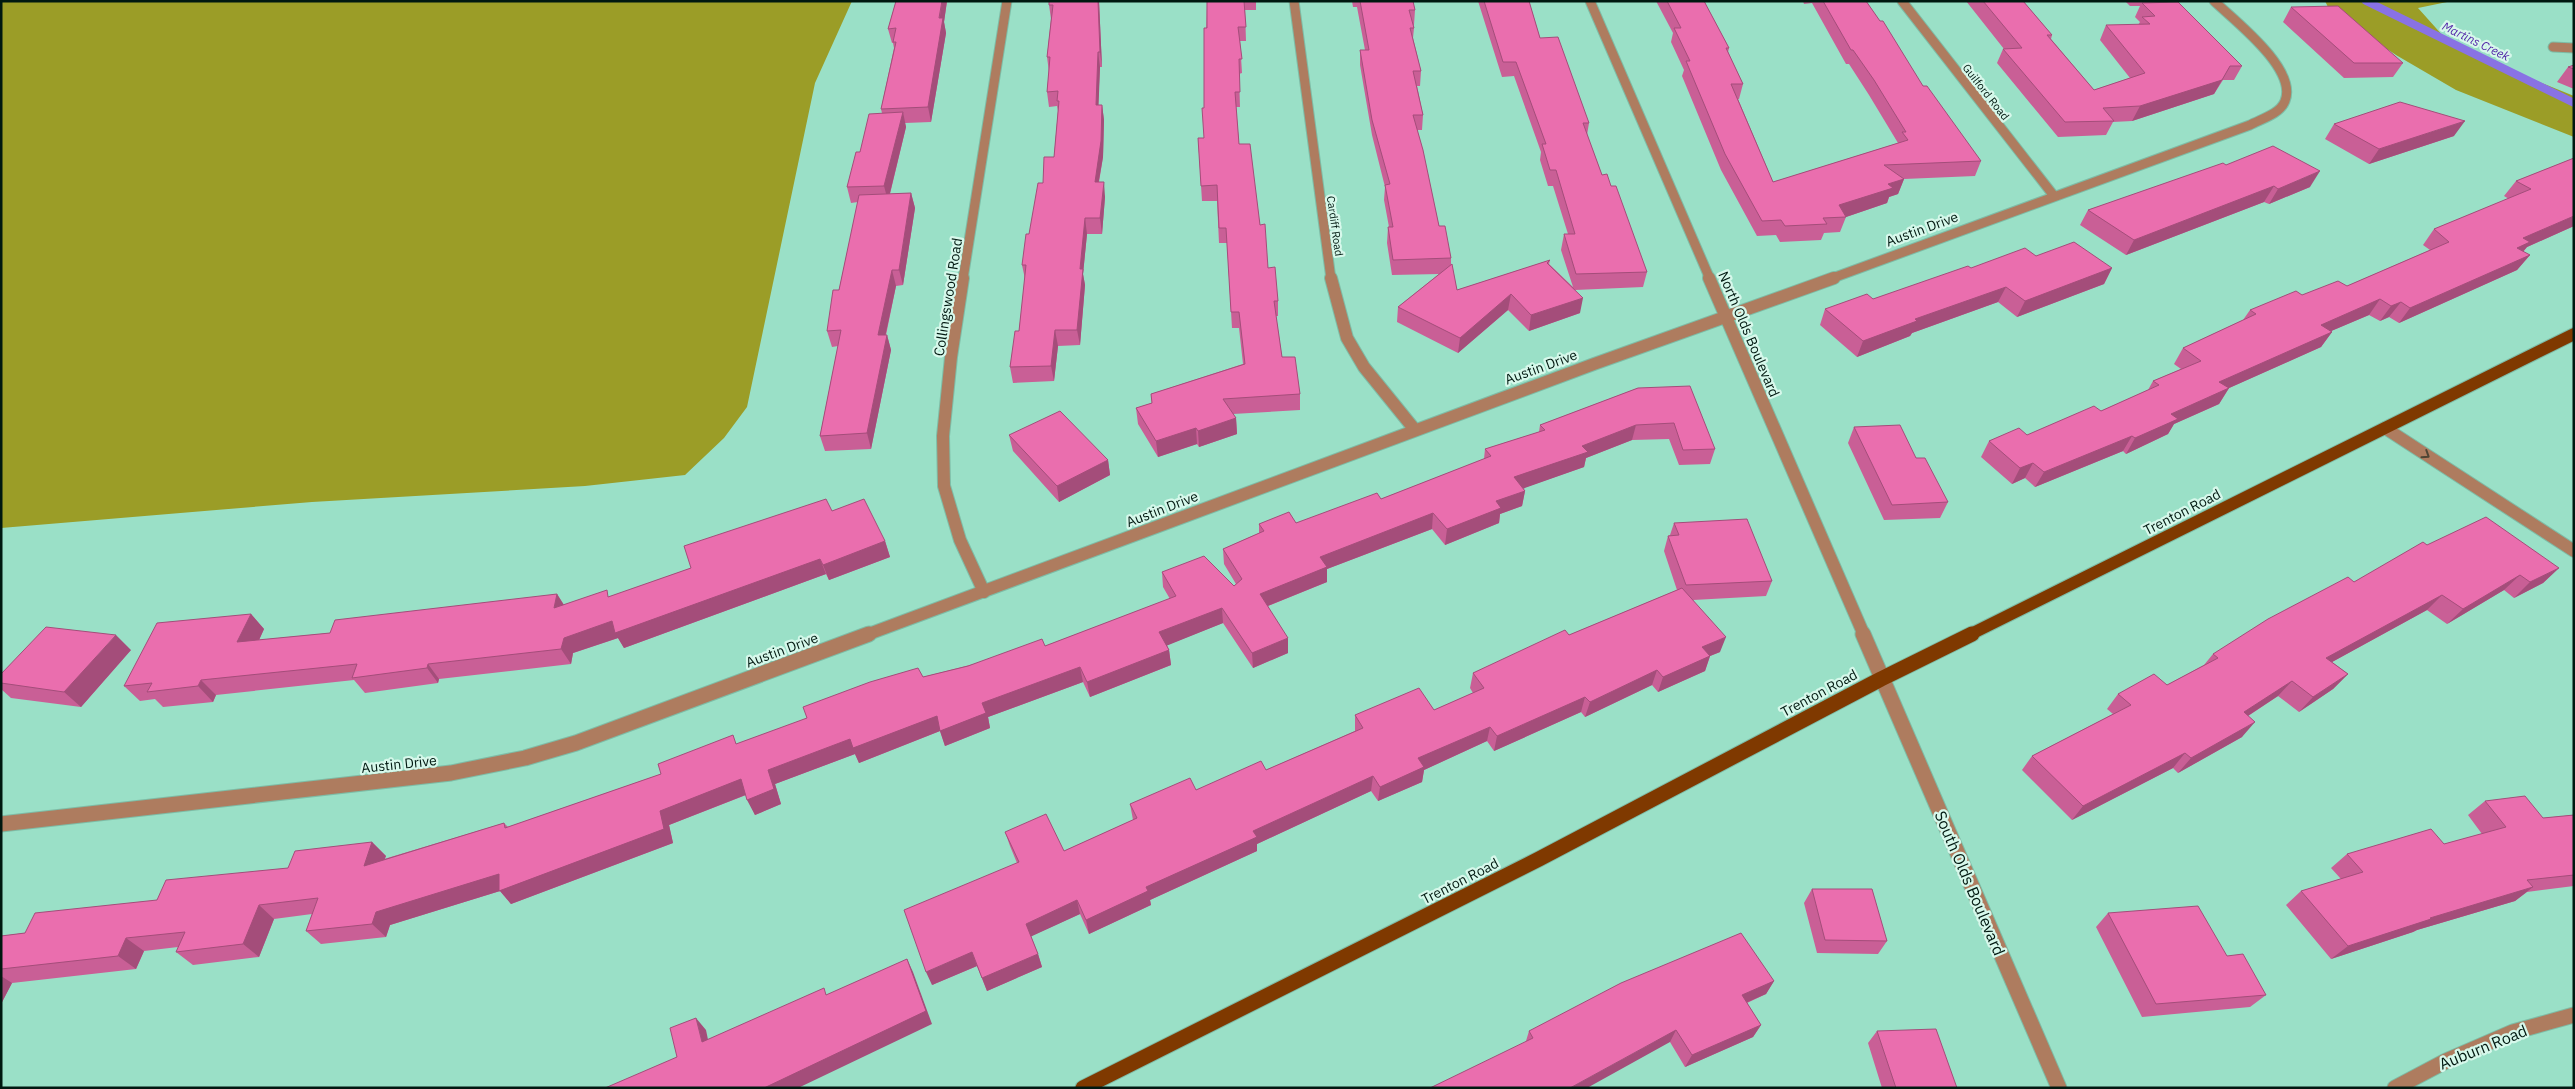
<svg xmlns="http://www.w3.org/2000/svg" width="2575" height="1089" viewBox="0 0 2575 1089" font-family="'IBM Plex Sans',sans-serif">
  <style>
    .forest { fill: #9b9d27 }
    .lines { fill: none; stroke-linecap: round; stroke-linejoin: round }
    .stream { stroke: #8972e4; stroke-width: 8 }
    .minor-far2-casing { stroke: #7ebca6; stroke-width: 11 }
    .minor-far1-casing { stroke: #7ebca6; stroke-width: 14 }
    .minor-casing { stroke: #7ebca6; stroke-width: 17 }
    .major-far1-casing { stroke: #7ebca6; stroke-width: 14 }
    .major-casing { stroke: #7ebca6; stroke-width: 17 }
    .minor-far2 { stroke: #ae7c5f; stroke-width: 9 }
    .minor-far1 { stroke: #ae7c5f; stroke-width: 12 }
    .minor { stroke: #ae7c5f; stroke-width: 15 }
    .major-far1 { stroke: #7f3900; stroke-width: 12 }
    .major { stroke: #7f3900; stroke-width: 15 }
    .wall { fill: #c95f96 }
    .shaded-wall { fill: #a44d7a }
    .building { fill: #ea6eae; stroke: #a44d7a }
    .oneway { stroke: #4e4534 }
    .labels { text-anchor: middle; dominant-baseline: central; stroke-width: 4.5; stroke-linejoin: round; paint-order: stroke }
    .far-street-label { font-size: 11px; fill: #001810; stroke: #d7f8eb }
    .far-water-label { font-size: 12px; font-style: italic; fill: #4c1ca5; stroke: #d7f8eb }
    .street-label { font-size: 14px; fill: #001810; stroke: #d7f8eb }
    .near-street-label { font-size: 16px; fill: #001810; stroke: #d7f8eb }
  </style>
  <rect width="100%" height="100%" fill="#9ae0c7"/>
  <path class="forest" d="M1 1H852L815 83 747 407 724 438 685 475 585 486 312 502 1 528Z
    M2325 1H2452L2418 8 2444 37 2520 74 2574 96V137L2456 90 2396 55 2330 11Z"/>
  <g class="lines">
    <path class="stream" d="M2366 1 2574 103"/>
    <g class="minor-far2-casing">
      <path id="minor-far2" d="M1294 1 1331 279
        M1590 1 1710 279
        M1902 1 2054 196
        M2553 47 2574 48
        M963 279 1007 1
        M1830 279 2250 125C2261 119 2280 114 2285 101 2298 69 2234 20 2214 1"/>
    </g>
    <g class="minor-far1-casing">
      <path id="minor-far1" d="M963 278 951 357 943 436 944 486 960 540 984 592
        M1331 278 1347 338 1364 367 1415 430
        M1709 278 1864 635
        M2385 428 2574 551
        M866 635 1594 364 1834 278"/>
    </g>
    <g class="minor-casing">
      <path id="minor" d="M1863 634 2059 1088
        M1 824 451 773 525 758 576 743 869 634
        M2395 1088 2446 1061 2513 1032 2574 1015"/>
    </g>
    <g class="major-far1-casing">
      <path id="major-far1" d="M1969 635 2574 334"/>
    </g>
    <g class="major-casing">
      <path id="major" d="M1083 1088 1539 859 1881 679 1972 634"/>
    </g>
    <use href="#minor-far2" class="minor-far2"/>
    <use href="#minor-far1" class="minor-far1"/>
    <use href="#minor" class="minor"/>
    <use href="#major-far1" class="major-far1"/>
    <use href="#major" class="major"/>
  </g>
  <path class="wall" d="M896 1H947L944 22 946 33 931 122 905 123 906 127 890 194 911 193 915 208 903 285 896 286 886 335H887L891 350 871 449 825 451 820 436 838 346 832 347 827 331 839 290 858 202 851 203 847 187 860 152 882 113 881 109 894 48 893 43H892L888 29Z
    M1099 1 1102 67H1100L1098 105H1102L1104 120 1103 157 1099 182 1105 197 1102 234H1087L1083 274 1085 285 1080 345 1058 346 1054 381 1013 383 1010 367 1019 331 1025 279 1022 265 1029 234 1043 183 1054 157 1058 111 1057 106 1049 107 1047 92 1049 72 1047 57 1051 19 1049 5Z
    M1207 1H1256V10H1245L1246 41H1240L1242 73 1239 74 1240 107H1236L1239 144 1260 225 1268 268 1278 301V316H1276L1282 357 1300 394V410L1233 414 1236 418 1237 434 1199 447 1197 444 1158 457 1138 424 1136 408 1152 403 1151 394 1243 364 1239 328H1232L1227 243H1219L1217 201H1202L1198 138H1204V108Z
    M1352 1H1413L1415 10 1414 25H1413L1414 28 1413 38 1421 71 1420 86H1417L1423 115 1422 130H1417L1439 226 1451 258V265L1457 290 1550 260 1549 264 1573 287 1561 250 1564 234H1568L1553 186H1548L1540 160 1541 152 1514 76 1502 77 1478 1H1529L1540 38 1589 123 1587 135 1602 175 1611 186 1647 272 1643 287 1575 290 1580 313 1529 331 1508 310 1458 353 1397 322 1398 307 1439 274 1392 275 1387 243 1388 227H1389L1384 200 1385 187 1372 135 1360 65V50H1365L1357 7H1353Z
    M1656 1H1704L1729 48 1728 52 1743 84 1739 99H1738L1773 182 1898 143 1869 95 1849 64H1846L1812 3 1804 4 1803 1H1866L1923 86 1981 161 1975 176 1904 179 1898 194 1889 197 1887 203 1846 217 1840 232 1824 233 1821 240 1780 242 1776 235 1757 236 1721 170 1682 76 1684 70 1671 42 1673 33Z
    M1966 1H2023L2052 35 2051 39 2094 90 2130 78 2100 40 2106 25H2138L2140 22 2135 17 2140 6H2130L2125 1H2167V2L2242 66 2234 80H2223L2214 94 2132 121 2113 122 2106 135 2058 137 1997 63 2003 49H2004Z
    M2291 7 2403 63 2393 77 2344 78 2283 22Z
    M2574 65V89L2557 82 2568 67Z
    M2334 124 2454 136 2369 164 2325 139Z
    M2574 158V226L2527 247 2523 252 2530 255 2517 270 2399 323 2389 317 2380 321 2369 315 2331 331 2332 332 2321 347 2229 388 2219 404 2174 424 2168 434 2126 454 2123 451 2035 487 2025 478 2012 484 1981 457 1989 441 2027 435 2101 411 2148 390 2153 381 2181 369 2174 364 2183 348 2243 320 2250 310 2302 295 2347 286 2430 250 2423 245 2434 229 2509 199 2504 196 2516 181Z
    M2226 165 2310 187 2269 204 2264 202 2126 255 2080 225 2088 210Z
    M2036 256 2112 268 2104 284 2017 317 1998 302 1912 333 1910 336 1857 357 1820 325 1825 309 1873 299 1971 268Z
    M1638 388 1715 449 1710 464 1679 465 1669 439 1632 440 1586 458 1584 467 1523 488 1525 491 1522 506 1500 514 1499 523 1445 545 1432 529 1327 569V582L1268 606 1288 653 1253 668 1223 623 1167 645 1169 650 1171 665 1090 697 1083 682 988 717 990 728 945 746 940 731 859 763 855 754 775 784 781 804 755 815 746 795 669 825 673 843 511 904 500 891 390 925 386 937 321 944 306 931 312 914 274 919 259 957 193 965 176 952 178 947 144 951 136 969 12 983 1 1004V936L25 933 288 868 372 842 386 856 384 859 504 823 508 827 661 774 737 744 923 677 1045 646 1170 599 1163 587 1162 572 1234 586 1236 584 1224 564 1223 549 1259 533V524L1296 523 1381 499 1484 459 1485 449 1539 432 1540 425Z
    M1854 427 1916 458 1948 502 1940 518 1884 520 1848 443Z
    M1009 435 1108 460 1110 475 1059 502 1013 451Z
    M832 511 885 541 890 557 829 580 826 574 624 648 618 638 573 653 571 664 439 679 438 683 365 693 354 680 216 695 213 702 163 707 155 699 140 701 124 686 251 614 264 629 259 640 330 633 557 594 564 605 610 597 691 568Z
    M1674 523 1772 581 1766 596 1693 600 1720 652 1710 656 1705 671 1658 692 1652 685 1585 717 1581 712 1494 751 1487 741 1424 770 1422 782 1378 801 1371 791 1257 844V851L1150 900 1151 905 1089 934 1080 914 1031 936 1038 954 1042 967 987 991 977 966 932 985 1017 863 1010 846 1005 832 1064 851 1133 820 1130 804 1196 790 1266 770 1355 731V715L1434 710 1473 693 1470 688 1473 673 1569 635 1677 590 1664 551 1668 536 1670 535Z
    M2427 545 2559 568 2543 583 2514 598 2504 590 2447 624 2427 610 2332 662 2348 674 2333 689 2299 712 2278 696 2248 716 2242 737 2178 773 2173 768 2072 820 2022 770 2032 756 2113 714 2107 709 2118 694 2167 685 2204 665 2213 654Z
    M131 650 81 707 11 698 1 689V674Z
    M2485 801 2543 818 2574 815V886L2527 892 2515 901 2417 930 2413 932 2331 959 2286 905 2301 891 2341 879 2331 868 2347 854 2444 844 2482 834 2468 815Z
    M1812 889 1887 941 1878 954 1817 953 1804 903Z
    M2108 913 2227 956 2266 995 2250 1007 2142 1017 2096 927Z
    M1774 981 1766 994 1747 1003 1761 1025 1753 1037 1685 1067 1670 1042 1526 1041 1529 1031Z
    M1877 1031 1957 1088H1882L1868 1043Z"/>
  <path class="shaded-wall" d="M942 1H947L944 22 946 33 931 122 928 107Z
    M1098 1H1099L1102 67 1100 52Z
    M1098 52 1100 67 1098 120 1096 105Z
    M2230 66 2214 94 2132 121 2140 106Z
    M1102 105 1104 120 1103 157 1096 197 1095 182Z
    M903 112 906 127 888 201 884 186Z
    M2465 121 2454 136 2369 164 2379 149Z
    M2320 171 2310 187 2269 204 2278 189Z
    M1904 179 1898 194 1889 197 1887 203 1846 217 1839 205 1888 184Z
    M1104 182 1105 197 1102 234 1100 218Z
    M2274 186 2264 202 2126 255 2134 240Z
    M911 193 915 208 903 285 899 270Z
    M2574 216V226L2527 247 2518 257 2505 264 2523 238Z
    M1085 218 1087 234 1083 274 1085 285 1080 345 1077 330 1080 269Z
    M2530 255 2517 270 2399 323 2410 308Z
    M2112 268 2104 284 2017 317 2025 301Z
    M892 270 896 286 882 351 878 335Z
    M2006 287 1998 302 1912 333 1910 336 1857 357 1863 341 1915 319Z
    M1511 294 1508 310 1458 353 1460 338Z
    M1583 298 1580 313 1529 331 1531 315Z
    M2380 299 2369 315 2310 340 2321 325Z
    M2401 302 2389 317 2380 321 2391 306Z
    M1055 330 1058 346 1054 381 1051 366Z
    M2332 332 2321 347 2209 397 2219 382Z
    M887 335 891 350 871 449 867 433Z
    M2229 388 2219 404 2174 424 2168 434 2126 454 2135 438 2171 414Z
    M1236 418 1237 434 1199 447 1198 431Z
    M1636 425 1632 440 1586 458 1584 467 1511 493 1514 477 1582 446Z
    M1196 428 1197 444 1158 457 1156 441Z
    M2132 436 2123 451 2035 487 2044 472Z
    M1108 460 1110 475 1059 502 1057 486Z
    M2033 463 2025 478 2012 484 2020 468Z
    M1525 491 1522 506 1500 514 1499 523 1445 545 1447 529 1496 501Z
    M1433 513 1432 529 1327 569V582L1260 609V594L1320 557Z
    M885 541 890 557 829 580 823 565Z
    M820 559 826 574 624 648 618 638 573 653 571 664 561 649 564 638 612 621Z
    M2559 568 2543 583 2514 598 2530 582Z
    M2520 575 2504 590 2447 624 2463 609Z
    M557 594 567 610 554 608Z
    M2442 595 2427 610 2312 673 2326 658Z
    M1222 608 1223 623 1161 648 1159 632Z
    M251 614 264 629 251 658 237 642Z
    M116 635 131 650 81 707 64 692Z
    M1726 637 1720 652 1710 656 1705 671 1658 692 1663 677 1702 647Z
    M1288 638V653L1253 668 1252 653Z
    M1169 650 1171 665 1090 697 1087 682Z
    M428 664 439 679 438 683 427 668Z
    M1080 667 1083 682 988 717 990 728 945 746 940 731 859 763 855 754 775 784 781 804 755 815 747 800 768 770 850 739 937 716 982 703Z
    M1657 670 1652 685 1585 717 1590 702Z
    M2348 674 2333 689 2299 712 2313 697Z
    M201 680 216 695 213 702 198 686Z
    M2292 681 2278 696 2231 727 2244 712Z
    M1585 697 1581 712 1494 751 1497 736Z
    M2255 722 2242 737 2178 773 2191 758Z
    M1490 727 1487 741 1424 770 1422 782 1378 801 1380 787 1418 758Z
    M2185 753 2173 768 2072 820 2083 806Z
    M1373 776 1371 791 1257 844V851L1150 900 1151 905 1089 934 1086 920 1146 887 1253 831Z
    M741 779 748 794 669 825 673 843 511 904 500 891 390 925 386 937 372 924 376 912Z
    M372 842 386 856 377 879 364 866Z
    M2533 887 2515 901 2417 930 2413 932 2331 959 2348 946 2430 918Z
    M1077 900 1080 914 1030 937 1026 924Z
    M259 905 274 919 259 957 243 944Z
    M126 938 144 951 136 969 118 956Z
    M972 952 977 966 932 985 926 972Z
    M1038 954 1042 967 987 991 982 978Z
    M907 959 913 972 932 1024 798 1088H764Z
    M1 976 12 983 1 1004Z
    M1774 981 1766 994 1734 1008 1742 995Z
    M696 1018 706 1030 711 1054 702 1042Z
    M1761 1025 1753 1037 1685 1067 1692 1055Z
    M1676 1030 1670 1042 1587 1088H1570Z"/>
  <path class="building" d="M896 1H942L939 18H943L928 107 881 109 896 42H893L896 28 888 29Z
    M1049 1H1098L1100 52H1098L1096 105H1102L1101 141 1095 182H1104L1100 218H1085L1080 269H1083L1077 330H1055L1051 366 1010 367 1015 331H1019L1026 265H1022L1026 234H1029L1038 183H1043L1044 157H1054L1059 101H1057L1058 91 1047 92 1050 57H1047L1053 5H1049Z
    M1207 1H1244L1246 27H1238L1242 59H1239L1240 92H1235L1239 144H1250L1260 225 1265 224 1268 268 1275 267 1278 301H1274L1282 357H1295L1300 394 1223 399 1236 418 1198 431 1196 428 1156 441 1136 408 1152 403 1151 394 1245 364 1239 312H1231L1226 228H1219L1217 185 1201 186 1198 138H1204L1202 108H1204V28H1207Z
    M1360 1H1413L1415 10H1409L1414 28H1410L1421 71H1413L1423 115H1413L1423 150 1439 226H1445L1451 258 1393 260 1388 227H1393L1385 185 1390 184 1372 120 1360 50H1369Z
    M1484 1H1529L1540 38 1558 37 1589 123H1583L1602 175 1607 174 1611 186H1616L1647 272 1576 274 1564 234H1575L1556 170H1550L1542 144H1546L1516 62H1503Z
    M1667 1H1704L1729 48H1726L1743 84H1731L1773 182 1908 140 1902 132H1906L1874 80 1853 50H1851L1823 1H1866L1880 21H1883L1923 86H1927L1981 161 1884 165 1904 179 1888 184 1893 188 1839 205 1846 217 1823 218 1827 224 1785 226 1781 220 1762 221 1725 154 1686 61H1690L1674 28H1681Z
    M1983 1H2023L2052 35H2047L2094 90 2145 73 2106 25 2150 24 2142 17 2155 16 2142 3 2178 2 2242 66H2230L2222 80 2140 106 2103 108 2114 121 2065 122 2003 49 2022 48Z
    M2338 6 2403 63H2354L2291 7Z
    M2574 65V69L2568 67Z
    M2400 102 2465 121 2379 149 2334 124Z
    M903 112 884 186 847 187 856 152H860L869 114Z
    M2273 146 2320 171 2278 189 2274 186 2134 240 2088 210 2223 163 2226 165Z
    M2574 158V216L2523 238 2530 242 2517 248 2530 255 2410 308 2401 302 2391 306 2380 299 2321 325 2332 332 2219 382 2229 388 2171 414 2178 419 2135 438 2132 436 2044 472 2033 463 2020 468 1989 441 2019 428 2027 435 2094 406 2101 411 2159 385 2153 381 2201 361 2183 348 2256 314 2250 310 2296 291 2302 295 2338 281 2347 286 2449 242 2434 229 2531 189 2516 181Z
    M911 193 899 270H892L878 335H887L867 433 820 436 841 330 827 331 833 290H839L859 195Z
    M2074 242 2112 268 2025 301 2006 287 1915 319 1917 321 1863 341 1825 309 1867 294 1873 299 1968 266 1971 268 2025 248 2036 256Z
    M1550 260 1547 263 1583 298 1531 315 1511 294 1460 338 1398 307 1452 264 1457 290Z
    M1690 386 1715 449 1683 450 1674 423 1636 425 1582 446 1588 452 1514 477 1525 491 1496 501 1501 508 1447 529 1433 513 1320 557 1327 567 1260 594 1288 638 1252 653 1222 608 1159 632 1169 650 1087 682 1080 667 982 703 986 713 940 731 937 716 853 748 850 739 768 770 774 789 747 800 741 779 660 811 664 829 499 891V874L376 912 372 924 306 931 318 898 259 905 243 944 176 952 185 932 126 938 118 956 1 969V936L25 933 35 913 157 900 166 880 288 868 295 851 372 842 364 866 504 823 505 828 661 774 658 764 733 735 736 744 807 718 803 707 870 682 918 668 923 677 968 666 1042 639 1045 646 1176 596 1162 572 1204 556 1234 586 1242 579 1223 549 1264 531 1259 524 1289 512 1296 523 1377 493 1381 499 1491 456 1485 449 1545 430 1540 425 1638 388Z
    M1060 411 1108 460 1057 486 1009 435Z
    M1900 425 1916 458H1925L1948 502 1892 505 1854 427Z
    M826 499 832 511 864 499 885 541 823 565 820 559 615 633 612 621 564 638 561 649 428 664 427 668 352 678 357 664 201 680 198 686 147 692 152 683 124 686 157 623 251 614 237 642 330 633 335 620 557 594 554 608 607 590 608 597 691 568 684 546Z
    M2486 517 2559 568 2530 582 2520 575 2463 609 2442 595 2326 658 2348 674 2313 697 2292 681 2244 712 2255 722 2191 758 2185 753 2083 806 2032 756 2131 705 2118 694 2154 674 2167 685 2218 658 2213 654 2268 619 2348 577 2354 582 2423 542 2427 545Z
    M1747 519 1772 581 1686 585 1668 536 1679 535 1674 523Z
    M1682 588 1726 637 1702 647 1710 656 1663 677 1657 670 1590 702 1585 697 1497 736 1490 727 1418 758 1424 767 1380 787 1373 776 1253 831 1257 837 1146 887 1148 891 1086 920 1077 900 1026 924 1038 954 982 978 972 952 926 972 904 910 1019 862 1005 832 1046 814 1064 851 1137 818 1130 804 1190 778 1196 790 1261 761 1266 770 1363 728 1355 715 1419 688 1434 710 1484 688 1473 673 1565 630 1569 635Z
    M46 627 116 635 64 692 1 683V674Z
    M2525 796 2543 818 2574 815V875L2527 880 2533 887 2430 918 2431 919 2348 946 2301 891 2363 872 2347 854 2431 829 2444 844 2506 827 2485 801Z
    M1812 889H1872L1887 941 1825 940Z
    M2198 906 2227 956 2243 954 2266 995 2156 1004 2108 913Z
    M1741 933 1774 981 1742 995 1761 1025 1692 1055 1676 1030 1570 1088H1430L1533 1038 1529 1031 1621 983Z
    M907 959 926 1011 764 1088H605L677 1057 670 1028 696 1018 702 1042 824 988 826 995Z
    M1936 1029 1957 1088H1896L1877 1031Z"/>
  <defs><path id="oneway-chevron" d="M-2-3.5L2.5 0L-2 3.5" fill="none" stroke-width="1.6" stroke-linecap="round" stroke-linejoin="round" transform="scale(1.25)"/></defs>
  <use class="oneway" href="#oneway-chevron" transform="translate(2426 455) rotate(33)"/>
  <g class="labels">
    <g class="far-street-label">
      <text transform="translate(1986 92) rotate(52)">Guilford Road</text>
      <text transform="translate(1335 226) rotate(82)">Cardiff Road</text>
    </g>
    <g class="far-water-label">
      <text transform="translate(2476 41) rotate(26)">Martins Creek</text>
    </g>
    <g class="street-label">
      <text transform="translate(1922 229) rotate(-20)">Austin Drive</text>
      <text transform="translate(948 297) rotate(-81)">Collingswood Road</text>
      <text transform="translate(1749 334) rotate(67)">North Olds Boulevard</text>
      <text transform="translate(1541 367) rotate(-20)">Austin Drive</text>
      <text transform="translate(1162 509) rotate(-21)">Austin Drive</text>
      <text transform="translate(2182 512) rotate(-27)">Trenton Road</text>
      <text transform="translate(782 650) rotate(-20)">Austin Drive</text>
      <text transform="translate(1819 693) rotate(-28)">Trenton Road</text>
      <text transform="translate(399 764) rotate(-6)">Austin Drive</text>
      <text transform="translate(1460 881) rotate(-27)">Trenton Road</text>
    </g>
    <g class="near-street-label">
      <text transform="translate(1970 883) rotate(67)">South Olds Boulevard</text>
      <text transform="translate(2483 1047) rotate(-22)">Auburn Road</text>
    </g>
  </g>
  <rect width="2575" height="1089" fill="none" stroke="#001810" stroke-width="5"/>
</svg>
